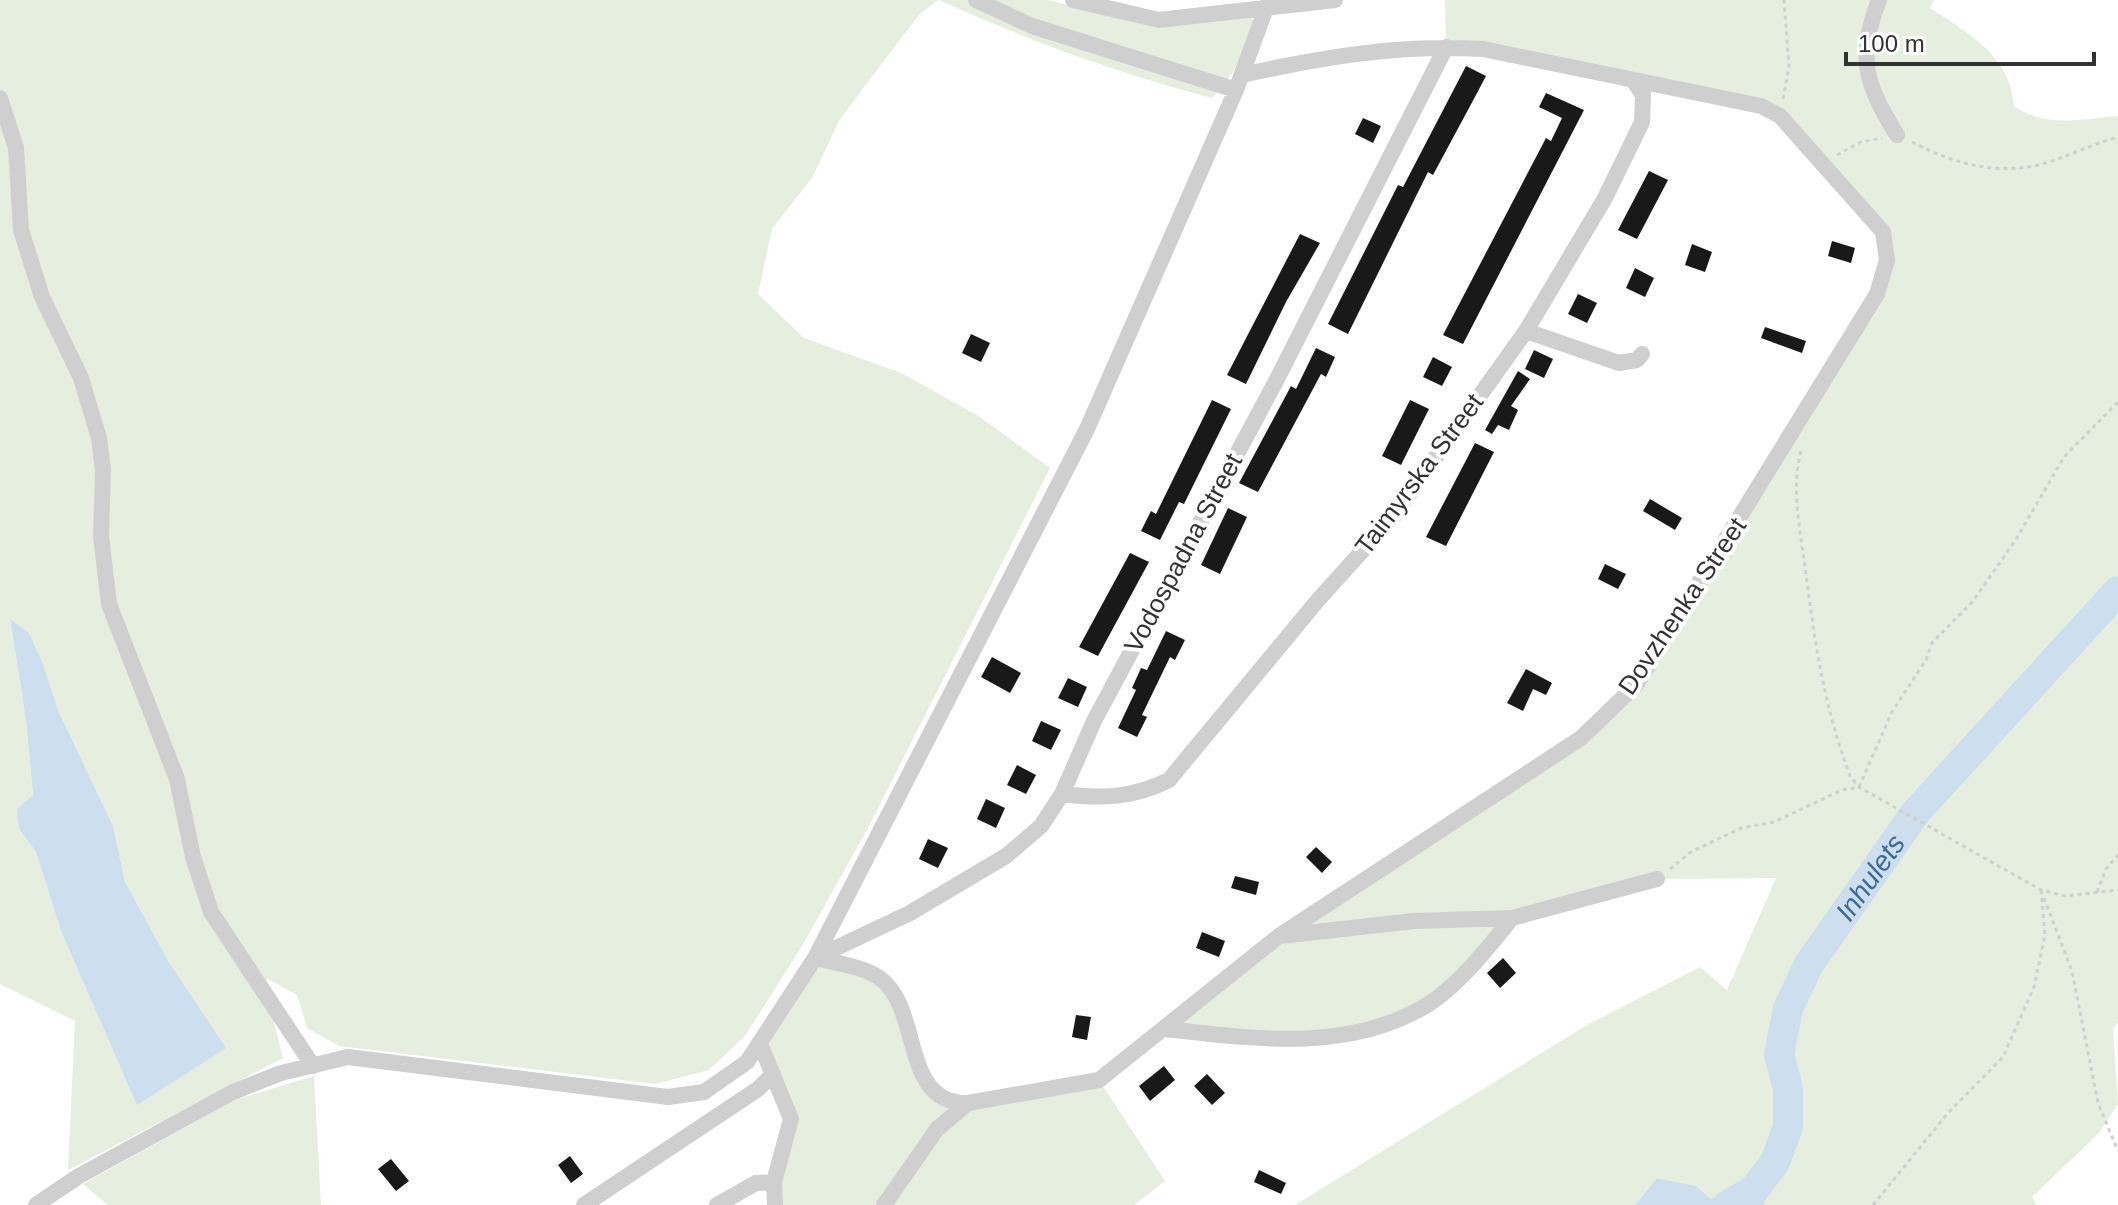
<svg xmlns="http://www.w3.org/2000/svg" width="2118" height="1205" viewBox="0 0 2118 1205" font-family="Arial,sans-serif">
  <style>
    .green { fill: #e6eee0; fill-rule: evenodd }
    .water { fill: #cddeee }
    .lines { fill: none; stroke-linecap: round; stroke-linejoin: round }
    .river { stroke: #cddeee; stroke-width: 30 }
    .building { fill: #191919 }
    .path { stroke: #cfcfcf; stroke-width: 3; stroke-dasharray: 4 4; stroke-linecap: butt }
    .minor { stroke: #cfcfcf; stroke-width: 16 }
    .labels { text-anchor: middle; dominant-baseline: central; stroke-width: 8; stroke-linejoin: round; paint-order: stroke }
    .street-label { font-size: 26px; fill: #323232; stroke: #fff }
    .water-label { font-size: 28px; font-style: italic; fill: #3d6b97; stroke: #fff }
  </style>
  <rect width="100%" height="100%" fill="#fff"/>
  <path class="green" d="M0 0H938L918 16 840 119 812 178 772 229 758 294 804 338 901 373 977 415 1050 468 868 828 802 946 745 1036 709 1070 655 1084 339 1046 307 1028 297 995 268 979 255 992 272 1014 283 1058 68 1170 75 1021 0 984ZM10 620 29 633 58 710 113 826 125 882 170 964 137 1104 61 931 36 852 19 829 33 796 26 720Z
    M939 0H1048L1158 28 1240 18H1252L1256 25 1233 72 1212 98C1118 73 1027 40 939 0Z
    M1445 0H1934L1930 8C1969 34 2010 55 2014 106 2044 128 2083 119 2118 116V1022L2113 1030 2118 1104 2099 1133 2032 1197 2036 1205H1764L1767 1193 1751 1176 1711 1199 1696 1186 1657 1178 1635 1205H1295L1587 1025 1700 967 1727 990 1776 878 1657 879 1512 918 1424 1008 1376 1028 1285 1042 1165 1029 1279 936 1581 738 1636 685 1877 294 1883 232 1779 116 1446 47Z
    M815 958 881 979 920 1067 953 1103 1099 1080 1165 1181 1134 1205H775L791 1119 761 1046Z
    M314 1076 321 1205H108L83 1184 235 1100Z"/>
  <path class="water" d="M10 619 29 633 42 662 58 710 113 826 125 882 170 964 226 1048 137 1105 61 931 36 852 19 829 17 809 33 795 26 720Z
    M1751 1176 1767 1193 1764 1205H1635L1657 1178 1696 1186 1711 1199Z"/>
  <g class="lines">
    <path class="river" id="s1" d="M1728 1205 1754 1190 1775 1162 1788 1127V1088L1779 1054 1788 1009 1809 964 1916 812 2118 591"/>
  </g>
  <path class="building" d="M1466 66 1486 76 1476 95 1433 175 1428 172 1348 334 1328 324 1398 185 1403 187Z
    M1546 93 1584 110 1463 344 1443 335 1546 138 1551 141 1562 118 1539 107Z
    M1363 118 1381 126 1373 143 1355 134Z
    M1649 171 1668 180 1637 239 1618 230Z
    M1300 234 1320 243 1286 302 1246 384 1227 375Z
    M1832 241 1855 248 1851 263 1828 256Z
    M1692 244 1712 252 1705 272 1685 265Z
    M1635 268 1654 278 1645 297 1626 288Z
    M1578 294 1597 303 1587 323 1568 314Z
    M1765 327 1806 341 1802 353 1761 338Z
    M971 334 990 343 981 362 962 353Z
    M1316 348 1335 357 1326 377 1321 374 1258 492 1239 483 1291 386 1296 389Z
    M1534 350 1553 359 1544 378 1525 369Z
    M1433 357 1452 367 1442 386 1423 377Z
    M1518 371 1530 379 1511 406 1518 410 1509 430 1498 425 1492 434 1485 430Z
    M1212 400 1231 409 1184 504 1179 502 1160 540 1141 531 1151 511 1156 514Z
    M1410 400 1429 409 1401 465 1382 456Z
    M1475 443 1494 452 1446 546 1426 537Z
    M1650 499 1682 518 1675 530 1643 511Z
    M1228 508 1247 517 1220 574 1201 565Z
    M1130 553 1149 562 1098 656 1079 647Z
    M1605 564 1626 574 1618 589 1598 579Z
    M1166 631 1185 640 1175 660 1170 657 1142 715 1147 717 1137 737 1118 728 1136 690 1132 688 1141 668 1147 670Z
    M992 657 1021 673 1010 693 981 677Z
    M1526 669 1552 683 1546 695 1533 689 1523 711 1507 703Z
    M1068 678 1087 687 1078 707 1058 698Z
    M1041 721 1061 730 1051 750 1032 741Z
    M1017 765 1036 775 1026 794 1007 785Z
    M986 799 1005 808 996 828 977 819Z
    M928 839 948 848 938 868 919 859Z
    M1316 847 1332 862 1322 873 1306 857Z
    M1235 876 1259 882 1256 895 1231 888Z
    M1202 932 1225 941 1219 957 1196 948Z
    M1503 958 1516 973 1500 988 1487 973Z
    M1076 1015 1091 1017 1087 1040 1072 1037Z
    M1164 1066 1175 1080 1150 1101 1139 1086Z
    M1207 1074 1225 1093 1212 1105 1194 1086Z
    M570 1156 583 1174 571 1183 558 1165Z
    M391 1159 409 1181 396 1191 378 1169Z
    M1259 1170 1286 1183 1281 1194 1254 1182Z"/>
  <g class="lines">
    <path class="path" d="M1783 99 1789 67 1784 0
      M1912 142C1952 163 1997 176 2042 164 2068 157 2092 144 2118 137
      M1837 155 1861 142 1882 138
      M1801 451C1791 488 1800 529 1805 567 1815 643 1823 703 1850 776L1859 787 2041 890 2065 896 2118 890
      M1859 787 1892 712 1926 660 1932 643 1973 601 2015 541 2064 457 2118 402
      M1670 869 1691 852 1741 828 1774 822 1842 790 1859 787
      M2097 892 2106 869 2118 855
      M2044 898 2072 971 2098 1103 2118 1151
      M1873 1205 1948 1113 2003 1057 2034 987 2045 935 2041 890"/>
    <path class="minor" d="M976 0 1032 26 1236 90
      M1073 0 1159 20 1335 0
      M1879 0C1856 58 1866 85 1897 135
      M0 98 16 148 21 230 42 297 81 378 99 438 103 470 101 536 109 604 177 779 193 857 211 912 313 1066
      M1526 331 1619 363 1637 360 1642 354
      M1062 794C1101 799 1133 798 1169 780L1318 600 1393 517 1526 331 1605 198 1642 122 1643 95 1635 83
      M1280 936 1414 921 1512 918 1657 879
      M815 958C835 963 864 966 881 979 922 1010 901 1105 968 1103L1099 1080 1279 936 1581 738 1636 685 1877 294 1887 260 1883 232 1780 116 1761 106 1483 49C1400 44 1323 57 1242 75
      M815 958 910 913 1006 856 1041 826 1062 794 1094 721 1276 381 1446 47
      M1165 1029C1250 1038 1343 1053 1422 1008 1456 989 1488 948 1512 918
      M761 1046 791 1119 774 1182 775 1205
      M36 1205 79 1176 233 1092 281 1073 348 1057 668 1097 704 1092 747 1062 815 958 1087 429 1236 90 1269 0
      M584 1205 758 1089 773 1074
      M717 1205 756 1183 774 1182
      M884 1205 937 1129 968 1103"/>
  </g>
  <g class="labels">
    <g class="street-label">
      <text transform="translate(1419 474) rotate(-53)">Taimyrska Street</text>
      <text transform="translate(1183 553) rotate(-62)">Vodospadna Street</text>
      <text transform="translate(1682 606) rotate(-56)">Dovzhenka Street</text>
    </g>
    <g class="water-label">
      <text stroke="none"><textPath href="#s1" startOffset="378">Inhulets</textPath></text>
    </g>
  </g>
  <path d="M1846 52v12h248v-12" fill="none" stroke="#323232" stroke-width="4"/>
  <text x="1858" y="52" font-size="24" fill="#323232" stroke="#ffffff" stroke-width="6" paint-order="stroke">100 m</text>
</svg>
